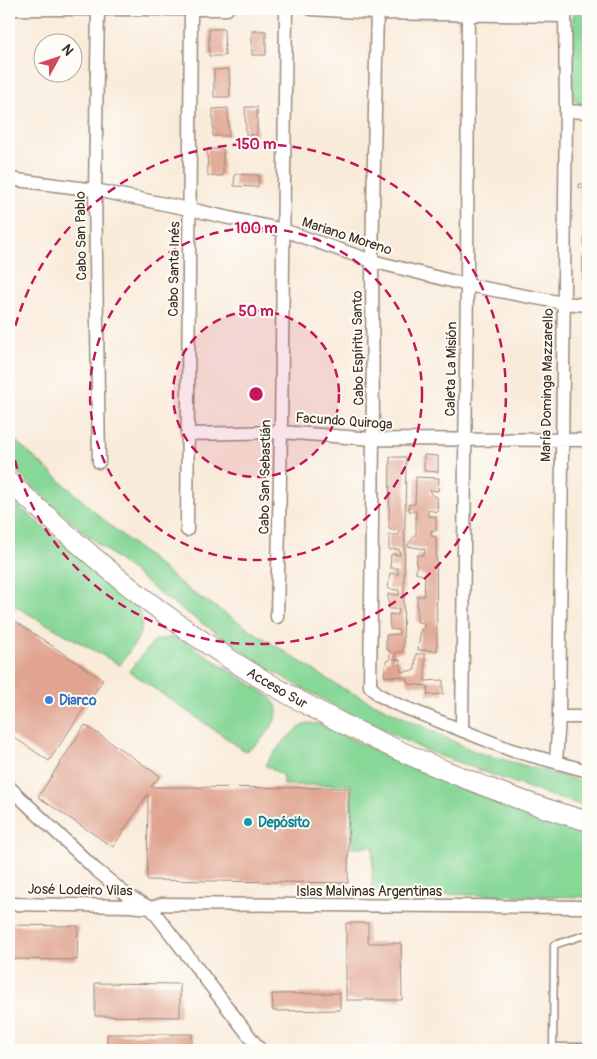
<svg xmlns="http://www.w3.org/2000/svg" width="597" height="1059" viewBox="0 0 597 1059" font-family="Pangolin,sans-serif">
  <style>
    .green { fill: #87d797; stroke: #61805a }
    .building { fill: #e0a490 }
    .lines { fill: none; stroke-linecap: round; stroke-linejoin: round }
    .lane-casing { stroke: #9a8a7c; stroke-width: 9 }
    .street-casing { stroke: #9a8a7c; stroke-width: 15 }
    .primary-casing { stroke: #9a8a7c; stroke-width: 21 }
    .lane { stroke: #fff; stroke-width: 6 }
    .street { stroke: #fff; stroke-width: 12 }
    .primary { stroke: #fff; stroke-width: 19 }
    .ring { fill: none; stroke: #c2185b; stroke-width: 2.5; stroke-dasharray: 9 6 }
    .shop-dot { fill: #3f7fe0; stroke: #fdfcf7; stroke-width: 2 }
    .culture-dot { fill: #0f9aa8; stroke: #fdfcf7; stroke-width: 2 }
    .labels { text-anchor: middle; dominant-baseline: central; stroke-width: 4; stroke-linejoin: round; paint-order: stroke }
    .street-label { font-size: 14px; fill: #3b2a1e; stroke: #fdfcf7 }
    .shop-label { font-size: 14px; font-weight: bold; fill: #366cbe; stroke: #fdfcf7; text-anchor: start }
    .culture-label { font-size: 14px; font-weight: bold; fill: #0d838f; stroke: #fdfcf7; text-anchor: start }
    .centre { fill: #c2185b; stroke: #fdfcf7; stroke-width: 2.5 }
    .ring-label { font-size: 15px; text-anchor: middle; font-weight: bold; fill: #c2185b; stroke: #fdfcf7; stroke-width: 4; stroke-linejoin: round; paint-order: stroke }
  </style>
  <rect width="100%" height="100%" fill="#fdfcf7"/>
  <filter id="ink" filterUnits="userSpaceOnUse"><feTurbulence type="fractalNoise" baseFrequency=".02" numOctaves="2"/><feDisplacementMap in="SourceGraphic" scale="10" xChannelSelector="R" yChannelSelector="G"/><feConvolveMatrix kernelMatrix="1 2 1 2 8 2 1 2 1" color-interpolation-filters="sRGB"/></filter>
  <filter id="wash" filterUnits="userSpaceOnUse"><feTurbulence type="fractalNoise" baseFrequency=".0096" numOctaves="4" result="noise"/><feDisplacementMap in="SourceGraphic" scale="20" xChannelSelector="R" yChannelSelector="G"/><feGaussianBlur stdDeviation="1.12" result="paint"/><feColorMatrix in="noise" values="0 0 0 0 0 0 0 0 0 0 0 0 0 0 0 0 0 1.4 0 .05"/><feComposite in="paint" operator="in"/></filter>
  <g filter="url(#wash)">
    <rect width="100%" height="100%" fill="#f9ebda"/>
    <path class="green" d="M573 9H588V104C580 104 574 104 572 95Z
      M9 435 112 527 190 591 340 687 476 752 588 783V807L554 797 427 751 346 712 274 672 168 600 81 530 9 465Z
      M9 498 136 606C152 629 132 645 120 665L18 608 9 601Z
      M175 637 186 642 269 696C273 701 278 706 277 713 275 727 257 747 245 751L129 671 155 640Z
      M307 723 319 724C376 751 432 778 491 800 524 812 557 822 588 837V897L380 893 372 889 373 846 352 848 351 785H284L282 775 265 765C277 748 289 733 307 723Z"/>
    <g id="blocks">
      <path class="building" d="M209 29H224L225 56H209Z
        M252 31H266V55H252Z
        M229 69 230 97H214V70Z
        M245 107H257V135H246Z
        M228 108 229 136H213V109Z
        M586 128H588V141H586Z
        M207 149H223V176H208Z
        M585 154H588V182H585Z
        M235 174 259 175 258 187 234 186Z
        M579 184H586V188H579Z
        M584 192H588V248H584Z
        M583 257H588V282H583Z
        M424 455 438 456V472L424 471Z
        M390 457H406L403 652H396L393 659 400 660 401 672 415 670 416 654H425V681L443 680V694L427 695 428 686 408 684 406 677 384 676 386 661 390 660V651L386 649V635L399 634 398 630 390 629 389 614 398 615 399 609H389L388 594 399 595V590L388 589 390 573 398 575V568H390L391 554 400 555 399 549 389 550V535H399V531L389 529Z
        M416 477 439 478 438 491 430 490 431 494 437 497 438 512 428 510V516L436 517V531L431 530V536L436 537 437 651 418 650 421 629H424V623L417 622V596H424L425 576 416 573 417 555H424L425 549 407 546 416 534V511H409V504H415Z
        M9 617 103 680 49 761 9 734Z
        M85 725 160 776 151 787 349 788 348 883 147 880 148 794 113 847 38 797Z
        M346 923H368V943H401L402 1000H346Z
        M9 925 78 926 77 960 9 959Z
        M95 983 180 984V1017L95 1016Z
        M340 993V1010L273 1011 272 994Z
        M107 1034H192V1050H107Z"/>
    </g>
  </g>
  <g filter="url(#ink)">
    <use href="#blocks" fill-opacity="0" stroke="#9a8a7c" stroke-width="1"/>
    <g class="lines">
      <g class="lane-casing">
        <path id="lane" d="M588 934 554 945 553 1047H588"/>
      </g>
      <g class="street-casing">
        <path id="street" d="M9 9H227
          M98 9 95 190 99 462
          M311 9 377 13 565 16
          M377 9 372 261 373 439 370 686 379 695 396 704 511 750 588 771
          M566 111 588 112
          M9 179 95 190 189 209 283 230 372 261 467 285 563 303 588 305
          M187 434 281 432 373 439 588 440
          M187 530 191 9
          M277 617 281 432 286 9
          M559 717H588
          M462 729 467 285 468 9
          M556 762 559 717 566 111 565 9
          M9 787 95 869 128 896 151 908 260 1050
          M9 904 129 906 151 908 162 904 588 907"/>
      </g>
      <g class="primary-casing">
        <g id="primary">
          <path id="s1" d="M9 482C60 527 110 574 165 614 261 686 372 743 484 786 518 799 553 812 588 821"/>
        </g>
      </g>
      <use href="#lane" class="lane"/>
      <use href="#street" class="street"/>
      <use href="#primary" class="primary"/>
    </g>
  </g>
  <circle cx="256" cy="394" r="83" fill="#c2185b" fill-opacity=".12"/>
  <g class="ring">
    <circle cx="256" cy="394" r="83"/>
    <circle cx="256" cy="394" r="166"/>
    <path d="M9 355A250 250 0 1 1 9 433"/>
  </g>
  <circle class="shop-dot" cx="49" cy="700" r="5"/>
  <circle class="culture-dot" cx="248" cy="822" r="5"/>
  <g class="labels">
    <g class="street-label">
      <text transform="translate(81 236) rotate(-91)">Cabo San Pablo</text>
      <text transform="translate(347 236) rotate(18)">Mariano Moreno</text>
      <text transform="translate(174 269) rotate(-89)">Cabo Santa Inés</text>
      <text transform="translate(358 348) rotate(-91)">Cabo Espíritu Santo</text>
      <text transform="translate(451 369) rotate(-89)">Caleta La Misión</text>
      <text transform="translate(547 385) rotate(-89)">María Dominga Mazzarello</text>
      <text transform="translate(344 421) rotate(4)">Facundo Quiroga</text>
      <text transform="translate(265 477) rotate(-89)">Cabo San Sebastián</text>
      <text stroke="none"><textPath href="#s1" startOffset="339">Acceso Sur</textPath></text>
      <text transform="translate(80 890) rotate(1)">José Lodeiro Vilas</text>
      <text x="369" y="891">Islas Malvinas Argentinas</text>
    </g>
    <g class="shop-label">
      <text x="59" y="700">Diarco</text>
    </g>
    <g class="culture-label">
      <text x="258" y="822">Depósito</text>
    </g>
  </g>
  <circle cx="256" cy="394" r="8" class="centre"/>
  <g class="ring-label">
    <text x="256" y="149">150 m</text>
    <text x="256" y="233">100 m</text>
    <text x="256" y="316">50 m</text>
  </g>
  <rect width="597" height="1059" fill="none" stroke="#fdfcf7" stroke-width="30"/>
  <g transform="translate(58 58) rotate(50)"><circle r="24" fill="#fdfcf7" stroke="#afa8a0"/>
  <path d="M0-4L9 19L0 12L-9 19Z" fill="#d1495b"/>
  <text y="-8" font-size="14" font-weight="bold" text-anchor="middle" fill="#3b2a1e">N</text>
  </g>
</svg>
